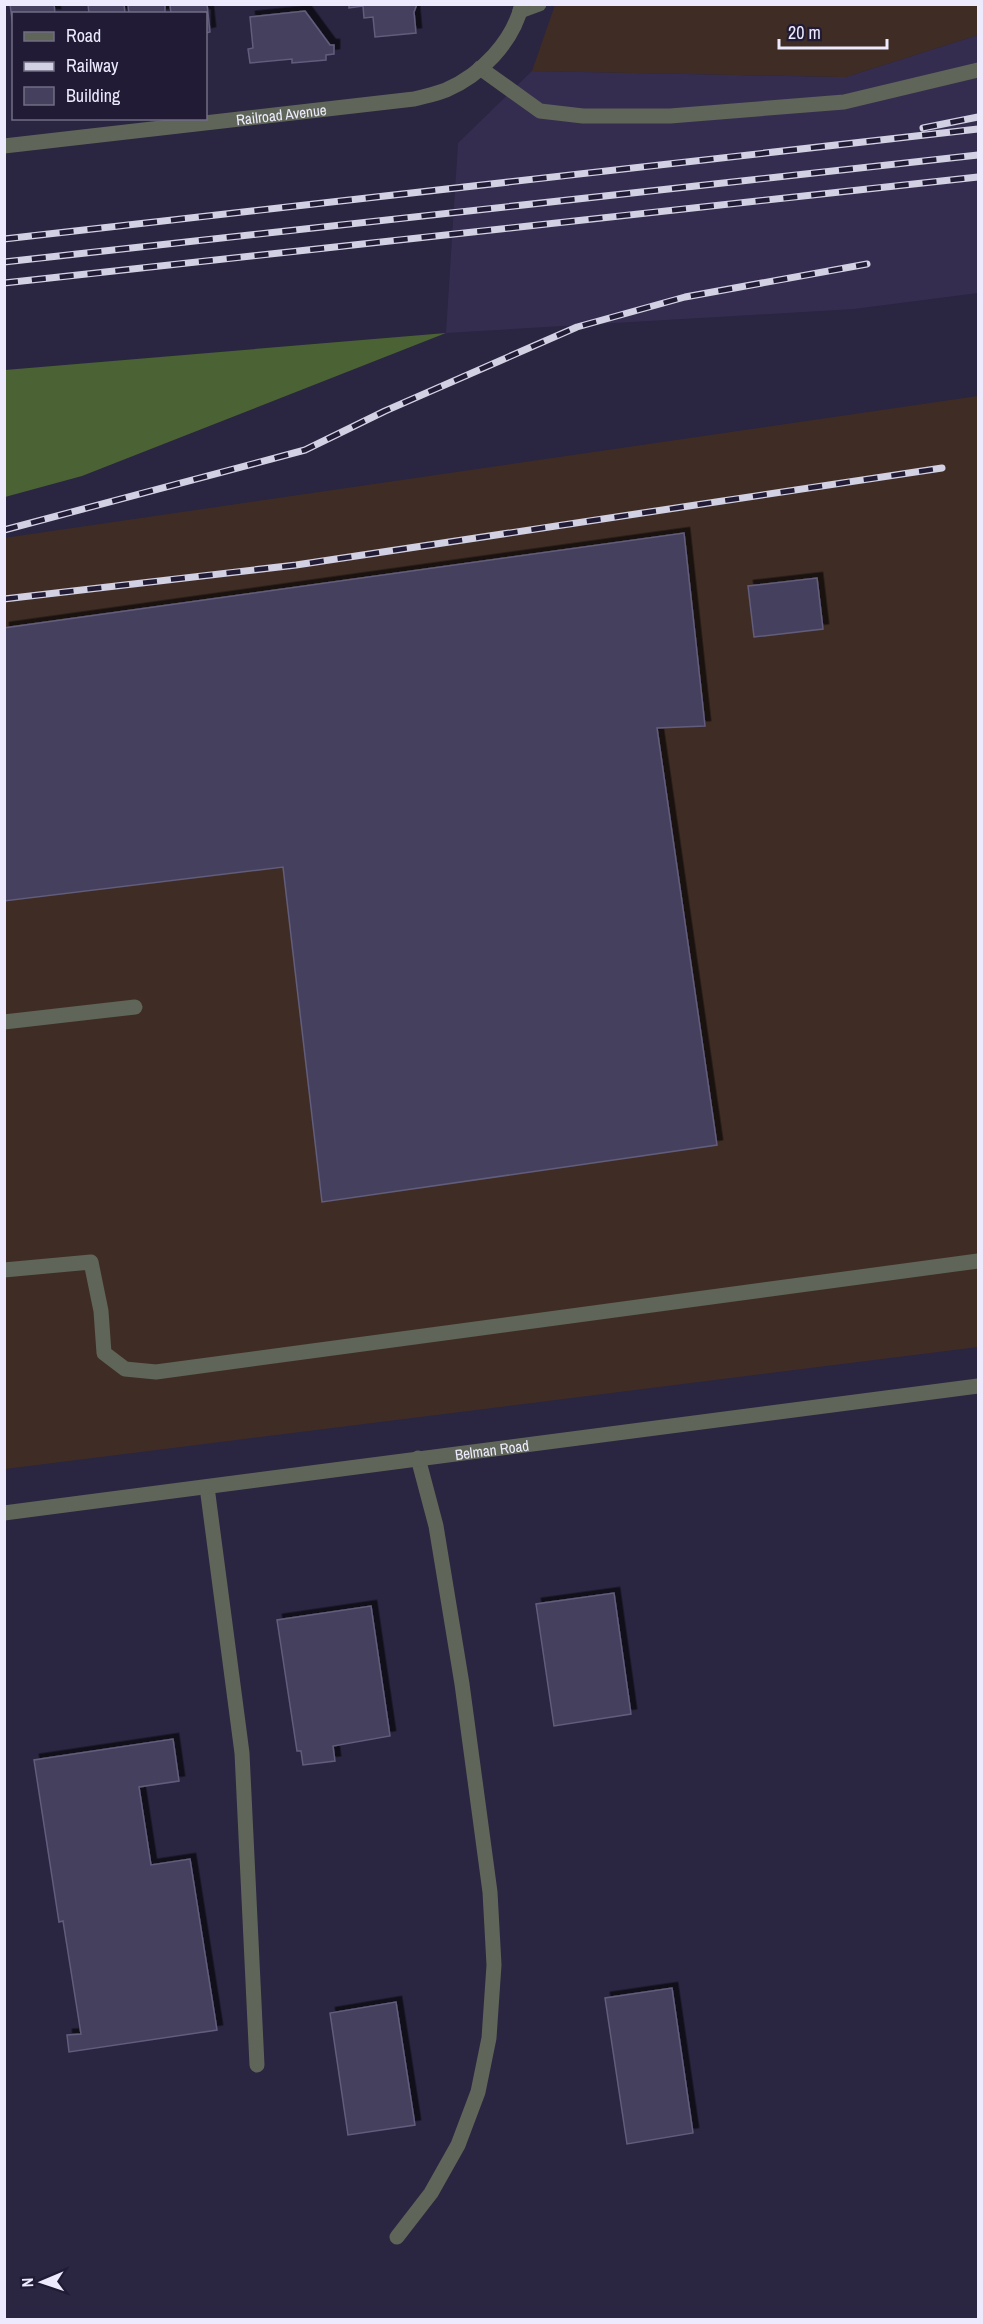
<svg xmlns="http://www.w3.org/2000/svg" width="983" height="2324" viewBox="0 0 983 2324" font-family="'Archivo Narrow',sans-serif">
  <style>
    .built { fill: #342d4f }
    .industrial { fill: #3f2d25 }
    .forest { fill: #4a6234 }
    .building { fill: #45405d; stroke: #625d7c; stroke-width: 1.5; filter: url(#shadow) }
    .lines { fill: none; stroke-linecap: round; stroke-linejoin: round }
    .lane { stroke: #5f6558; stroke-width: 15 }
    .street { stroke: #5f6558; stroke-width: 15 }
    .rail-casing { stroke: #d2d0e3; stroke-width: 7 }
    .rail { stroke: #211b36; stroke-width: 4.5; stroke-dasharray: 14; stroke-linecap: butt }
    .labels { text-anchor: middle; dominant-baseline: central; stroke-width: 4.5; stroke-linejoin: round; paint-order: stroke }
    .street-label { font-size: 15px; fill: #eceafc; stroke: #211b36 }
  </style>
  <defs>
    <filter id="shadow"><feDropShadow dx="5.5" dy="-5.5" stdDeviation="0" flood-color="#0009"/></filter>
  </defs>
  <rect width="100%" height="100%" fill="#2a2540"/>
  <path class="built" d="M978 35V293L854 309 446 333 458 143 532 71 846 77Z"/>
  <path class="industrial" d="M555 5H978V35L846 77 532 71Z
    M978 396V1347L5 1469 4 538Z"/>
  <path class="forest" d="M446 333 82 476 5 497V370Z"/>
  <path class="building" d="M10 4H54L55 14H14V34Z
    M88 4H124L125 14H89Z
    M128 4H165V14H129Z
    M170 4H207L210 32 206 33V14H171Z
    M349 4H417L414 12 416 33 375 37 373 17 364 18 363 6 349 8Z
    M305 11 330 45H334V54L326 55V60L292 63V59L250 63 248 49 253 48 250 17Z
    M684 533 705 726 657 728 717 1145 322 1202 283 867 4 901V628Z
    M817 578 823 629 754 637 748 586Z
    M614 1593 631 1714 554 1726 536 1604Z
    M371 1606 390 1736 333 1746 335 1761 303 1765 301 1751H297L277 1620Z
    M173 1739 179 1781 139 1787 151 1865 190 1859 217 2030 69 2052 67 2035 81 2034 63 1921 59 1922 34 1760Z
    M672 1988 693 2133 627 2144 605 1998Z
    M396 2002 415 2125 348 2135 330 2013Z"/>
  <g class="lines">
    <path class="lane" d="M520 11 539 4
      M480 68 540 111 583 116H670L844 102 978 70
      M4 1022 135 1007
      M4 1270 91 1262 101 1311 104 1353 125 1369 156 1372 978 1261
      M207 1487 242 1753 257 2065
      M397 2237 431 2193 458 2145 478 2092 489 2038 494 1965 490 1892 462 1684 436 1526 418 1458"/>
    <g class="street">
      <path id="s1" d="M4 146 414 99C425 96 436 94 446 90 481 75 513 42 522 4"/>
      <path id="s2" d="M4 1513 978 1386"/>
    </g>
    <g class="rail-casing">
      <path id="rail" d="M923 128 978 117
        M4 239 978 129
        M4 262 978 155
        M4 283 978 177
        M4 530 305 450 385 411 577 327 685 297 867 264
        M4 599 296 565 942 468"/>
    </g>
    <use href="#rail" class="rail"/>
  </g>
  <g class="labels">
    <g class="street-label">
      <text stroke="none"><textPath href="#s1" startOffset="279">Railroad Avenue</textPath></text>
      <text stroke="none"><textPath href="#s2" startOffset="492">Belman Road</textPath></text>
    </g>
  </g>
  <rect width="983" height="2324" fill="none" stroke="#eceafc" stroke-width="12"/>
  <rect x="12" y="12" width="195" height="108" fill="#211b36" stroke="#726e85" stroke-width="1.5"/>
  <rect x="24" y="32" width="30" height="9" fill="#5f6558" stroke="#726e85" stroke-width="1.5"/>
  <text x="66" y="42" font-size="18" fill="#eceafc">Road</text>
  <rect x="24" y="62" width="30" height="9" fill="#d2d0e3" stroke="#726e85" stroke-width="1.5"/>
  <text x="66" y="72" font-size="18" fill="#eceafc">Railway</text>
  <rect x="24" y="87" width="30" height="18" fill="#45405d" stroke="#726e85" stroke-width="1.5"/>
  <text x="66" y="102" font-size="18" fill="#eceafc">Building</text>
  <g transform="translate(42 2282) rotate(268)" stroke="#211b36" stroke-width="4.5" paint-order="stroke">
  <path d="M0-4.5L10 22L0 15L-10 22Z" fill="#eceafc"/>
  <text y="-9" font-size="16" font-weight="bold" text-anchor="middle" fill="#eceafc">N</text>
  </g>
  <path d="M779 39v9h108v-9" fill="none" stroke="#eceafc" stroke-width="3"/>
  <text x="788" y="39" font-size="18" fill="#eceafc" stroke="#211b36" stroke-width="4.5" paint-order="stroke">20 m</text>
</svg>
